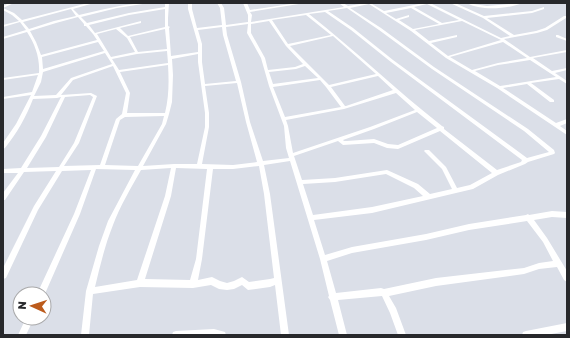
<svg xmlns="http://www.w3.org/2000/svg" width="570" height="338" viewBox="0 0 570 338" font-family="'Golos Text',sans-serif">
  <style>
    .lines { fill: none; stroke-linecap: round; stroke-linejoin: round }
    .minor { fill: #fff; fill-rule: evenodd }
  </style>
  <rect width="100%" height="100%" fill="#dbdfe8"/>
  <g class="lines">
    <path class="minor" d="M9 3H14L3 8V6Z
      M88 3H94L73 9 79 15C102 10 125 3 149 3L117 8 81 17 87 23 129 13 165 7V3H169L168 18V26L170 27 169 28 171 56 198 52V44L188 9V3H192V9L197 28 222 25 220 8 217 3H221L224 8 226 25 248 22V15L243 3H247L250 10 297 3H305L250 12 252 15 251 22 344 7 339 3H343L348 6 366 3H374L372 4 384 11 424 3H430L501 38 510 36 483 18 450 3H455L484 16 532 11 544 7V9L532 13 487 18 514 35 536 31 545 28 564 16H566V18L547 30 537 33 504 39 530 57 567 50V52L533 58 552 71 567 68V70L555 73 567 81V84L559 79 531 83 554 100V102H550L527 84 503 88 556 123 567 119V123L560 126 567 131V135L497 88 446 58 411 31 369 4 350 8 381 28 434 67 528 129 554 150 555 153 554 154 528 162 525 164 498 175 473 189 456 193 372 213 314 220 325 255 352 247 426 234 469 224 526 215 528 214 529 215 552 211 567 212V218L552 217 534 220 547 238 567 271V282L564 280 557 267 539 269 524 274 436 286 389 296 396 308 406 335H398L390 313 382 296 338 300 347 335H339L330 300 328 297 329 296 320 259 290 161 264 165 270 194 289 335H281L275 285 270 287 248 290 242 285 234 289 227 290 219 289 211 285 193 288 140 287 93 294 89 335H81L86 291 99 246 108 221 135 170 96 169 80 214 44 296V294H37L74 214 91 170 62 171 38 210 6 278 3 279V268L34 206 56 171 24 172 5 200H3V193L18 173H3V169L21 168 41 136 61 97 57 98 33 99C26 117 17 133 5 148L3 149V143L16 124 31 95 3 99V97L32 92 38 75 3 80V78L39 73C40 58 35 44 27 32L3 39V37L26 30 20 22 3 27V25L19 21 12 15 3 10V8L14 13 22 20ZM427 4 459 20 442 23 414 7ZM347 8 379 30 432 69 524 131 549 152 527 158 393 60 353 28 328 11ZM411 8 439 24 413 29 399 20 409 17V15L396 19 386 13ZM71 9 76 16 54 21 29 29 23 22ZM165 9V27L128 36 120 28 141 23V21L95 33 89 25 129 15ZM325 12 351 30 391 62 522 160 521 162 497 170 444 129V127L442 126C396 90 355 50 309 14ZM306 15 331 35 288 44 272 20ZM78 17 84 24V26H86L93 34 97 40 41 55 36 42 30 31 56 23ZM269 21 286 46 303 64 295 67 268 70 265 58 251 33V24ZM462 21 501 40 448 56 431 43 457 37V35L429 41 415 30ZM248 24 247 33 261 58 269 86 284 126 286 148 289 158 263 161 250 122 241 82 227 35 226 27ZM222 27 223 35 236 81 205 84 202 62V44L198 30ZM116 29 127 38 135 52 111 57 97 34ZM165 29 167 49 138 52 130 37ZM333 36 376 74 329 85 290 46ZM98 42 104 51 43 69 42 57ZM503 42 527 58 498 63 472 70 450 57ZM167 51 168 63 119 70 112 59 137 54ZM105 53 112 64 71 78 56 95 34 96 41 82 43 72ZM198 54V62L205 113V127L197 164H174L143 166 166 124 169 114 172 102 173 75 172 59ZM530 60 556 77 500 86 475 71 498 65ZM168 65C169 81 169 97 165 113H127L130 93 120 72ZM113 66 126 93 122 114 116 119 100 165 64 166 79 143 97 96 91 93 61 95 73 80ZM305 66 318 78 273 84 269 72 296 69ZM378 76 393 90 346 106H345L331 87ZM320 80 326 87 341 107 285 117 273 87ZM237 83 246 122 257 162 233 165 202 164 209 127V113L205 86ZM396 93 415 110 370 127 293 153 288 126 286 120 344 109ZM90 95 93 97 74 143 59 167 27 168 46 137 65 97ZM417 112 437 128 398 145 388 144 374 139 347 141H344L343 140 374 129ZM164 116 162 124 138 166 105 165 120 120 125 117ZM440 131 492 173 470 185 457 188 446 167 429 150H425L424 151 442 169 452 189 430 194 418 184 387 170 335 178 302 180 294 156 338 141 343 145 374 143 387 148 398 149ZM259 166 264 194 274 278 270 279 249 282 242 277 234 281 227 283 220 281 212 277 198 280 202 259 213 169H233ZM171 168 165 196 137 280 95 287C100 266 105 245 113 225 120 206 131 188 141 170ZM176 168 207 169 196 259 190 280 145 279 171 196ZM386 174 414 188 423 196 372 207 313 215 303 184 335 182ZM527 221 543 242 553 261 539 263 524 268 436 278 384 289 381 288 336 293 327 261 352 253 426 240 469 230Z
      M467 3 487 6 522 3C508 9 480 11 467 3Z
      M556 35H558L567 39V41L556 37Z
      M26 318H34L26 335H18Z
      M567 323V331L546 335H522L523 332 526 331Z
      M214 329 225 332 226 335H172L173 332 176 331Z"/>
  </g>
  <rect width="570" height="338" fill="none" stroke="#27282b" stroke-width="8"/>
  <g transform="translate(32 306) rotate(273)"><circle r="19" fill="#ffffff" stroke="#a9a9aa"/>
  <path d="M0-3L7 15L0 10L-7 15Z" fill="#bc5b1c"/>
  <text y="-6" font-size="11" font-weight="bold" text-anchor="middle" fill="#27282b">N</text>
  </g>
</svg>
